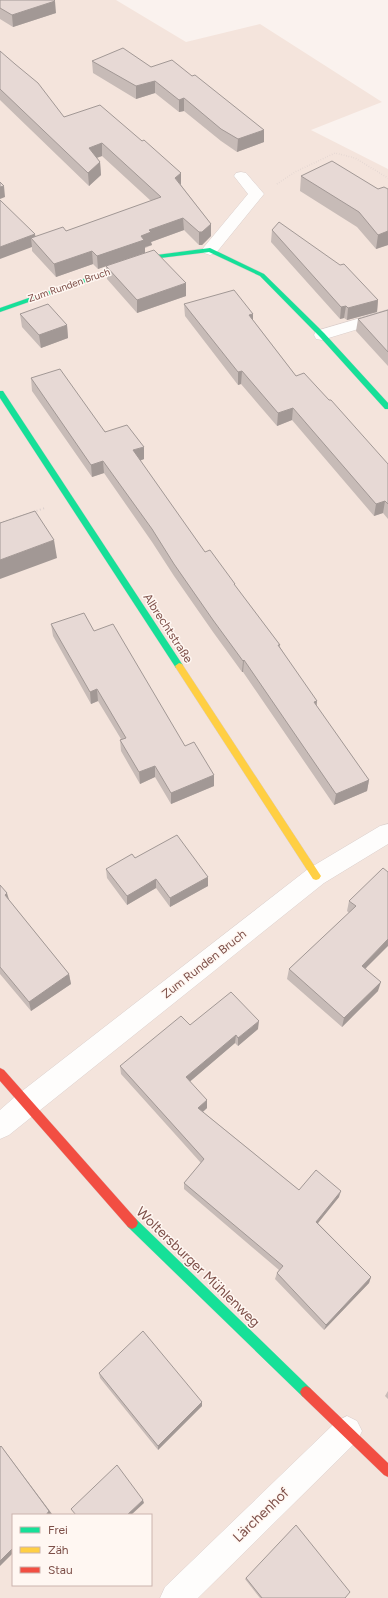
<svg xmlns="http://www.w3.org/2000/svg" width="388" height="1598" viewBox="0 0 388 1598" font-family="Figtree,sans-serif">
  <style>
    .residential { fill: #f4e4dc; fill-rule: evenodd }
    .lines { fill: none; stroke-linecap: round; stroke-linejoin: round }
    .street-casing { stroke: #dacecb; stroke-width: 1 }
    .fast-casing { stroke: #dbcecb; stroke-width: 1 }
    .slow-casing { stroke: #dbcecb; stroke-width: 1 }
    .jam-casing { stroke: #dbcecb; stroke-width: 1 }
    .path-far1 { stroke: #ddd1ce; stroke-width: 1.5; stroke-dasharray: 0.5 2; stroke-linecap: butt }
    .path { stroke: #ddd1ce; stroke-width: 2; stroke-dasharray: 1 2.5; stroke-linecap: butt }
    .street { fill: #fefdfc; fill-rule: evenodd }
    .fast { fill: #16e098; fill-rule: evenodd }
    .slow { fill: #ffcf43; fill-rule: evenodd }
    .jam { fill: #f24e42; fill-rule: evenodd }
    .wall { fill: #c7bbb7 }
    .shaded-wall { fill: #a29895 }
    .building { fill: #e7d9d5; stroke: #a29895 }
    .labels { text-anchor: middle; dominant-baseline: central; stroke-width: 3; stroke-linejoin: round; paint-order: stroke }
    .far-street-label { font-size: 10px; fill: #7d4f48; stroke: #fff7f2 }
    .street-label { font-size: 12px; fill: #7d4f48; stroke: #fff7f2 }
    .near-street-label { font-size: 14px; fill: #7d4f48; stroke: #fff7f2 }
  </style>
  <rect width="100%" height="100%" fill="#faf2ee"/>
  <path class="residential" d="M0 0H116L186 42 260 24 382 102 311 130 388 169V1598H0ZM13 1515H151V1585H13Z"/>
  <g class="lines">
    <g class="street-casing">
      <path id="street" d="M241 172 246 173 264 194 216 253 210 255 204 253 202 250 204 247 248 194 234 176 236 173Z
        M388 310V320L322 340 316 339 314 335 316 331Z
        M388 824V844L324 883 9 1135 0 1139V1110L17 1095 308 869 380 826Z
        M347 1416 357 1421 362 1431 357 1441 198 1598H160L165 1587 337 1421Z"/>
    </g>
    <g class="fast-casing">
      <path id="fast" d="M210 248 264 274 324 333 388 403V409H385L320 337 260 276 209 252 152 259 0 312V308L149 256Z
        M0 391H3L182 664 183 666 182 668H176L0 398Z
        M132 1217 136 1219 310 1388 312 1392 310 1396 306 1398 302 1396 128 1227 126 1223 128 1219Z"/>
    </g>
    <g class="slow-casing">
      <path id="slow" d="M179 663 182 664 319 873 321 876 319 879 316 880 313 879 176 668 175 666Z"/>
    </g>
    <g class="jam-casing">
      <path id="jam" d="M0 1068 4 1070 136 1219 138 1223 136 1227 132 1229 128 1227 0 1081Z
        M306 1386 310 1388 388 1463V1477L384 1475 302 1396 300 1392 302 1388Z"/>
    </g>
    <path class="path-far1" d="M277 184 295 172 335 153 355 158 388 178"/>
    <path class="path" d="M0 523 45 508"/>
    <use href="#street" class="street"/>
    <use href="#fast" class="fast"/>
    <use href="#slow" class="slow"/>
    <use href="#jam" class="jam"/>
  </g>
  <path class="wall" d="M0 0 56 13 13 27 0 19Z
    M0 51 64 117 142 141 181 173V185L211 224V236L202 245H199L184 230 151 242 152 245 98 269 93 264 56 277 32 251V247L0 200 36 237 66 231 151 201 102 156 97 158 100 162 101 175 89 186 1 101 0 100Z
    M92 61 151 67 192 76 264 130V142L237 152 221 141 184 111 179 112 155 93 136 99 93 73Z
    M301 176 378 189H388V245L376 249 357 227 300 191Z
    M272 230 378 300 377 312 347 320 344 318 340 319 271 242Z
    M106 266 186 296 137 313 107 279Z
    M184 304 253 314V320L296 376 388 464V519L383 513 374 516 292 420 277 426 241 384 238 385 185 316Z
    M388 310V366L356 331 358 319Z
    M20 314 67 325 68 338 41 348 22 327Z
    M31 378 144 459 140 461 205 552 235 584V586L280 645V647L317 707 369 780 367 791 334 805 243 672H242L213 632 174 576 152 542 104 473 92 477 32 391Z
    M51 624 94 631 185 746 214 775V786L171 804 155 777 140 784 121 751 120 740 121 739 98 701 91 704 53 636Z
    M135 858 208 886 170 907 156 888 127 905 107 878 106 869Z
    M388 872 366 969 378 991 342 1027 287 979 289 969 349 913 347 911 349 901Z
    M0 885 9 900 69 974 71 984 31 1011 0 974Z
    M190 1025 258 1029 238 1046 235 1043 190 1081 207 1108 203 1112 299 1190 339 1197 318 1223 371 1277 369 1283 324 1330 275 1279 277 1273 279 1270 184 1189V1183L201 1163 121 1074 120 1066Z
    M99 1373 202 1402V1406L158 1450 100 1378Z
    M388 1391V1399L385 1396Z
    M246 1578 345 1598H260L245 1579Z"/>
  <path class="shaded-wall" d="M55 1 56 13 13 27 12 15Z
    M155 81V93L136 99V86Z
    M184 98V111L179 112V100Z
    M264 130V142L237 152 238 139Z
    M102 143V156L90 160 89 148Z
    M100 162 101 175 89 186 88 173Z
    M181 173V185L175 178Z
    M4 186 5 197 0 199V187Z
    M183 218 184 230 151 242 152 245 145 247V253L98 269 97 256 141 236 149 230Z
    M211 224V236L202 245H199V232Z
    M388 231V245L376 249 378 235Z
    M35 234 37 245 31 238 32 247 0 259V247Z
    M92 251 93 264 56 277 54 264Z
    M186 283V296L137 313V300Z
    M378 300 377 312 347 320 348 308Z
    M346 306 344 318 340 319 341 307Z
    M253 314V326L249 315Z
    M67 325 68 338 41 348 39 335Z
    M242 371 241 384 238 385V372Z
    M293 408 292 420 277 426 278 413Z
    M144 447V459L133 463V450Z
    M103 461 104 473 92 477 91 465Z
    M385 501 383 513 374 516 376 504Z
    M54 540 57 558 0 579V560Z
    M244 660 243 672H242L243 661Z
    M97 689 98 701 91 704 90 692Z
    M317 701 316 712 314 702Z
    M155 766V777L140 784 139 772Z
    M214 775V786L171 804V793Z
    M369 780 367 791 334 805 336 794Z
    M208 877V886L170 907V898Z
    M156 879V888L127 905V896Z
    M7 893 10 903 5 895Z
    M388 939V946L359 975 362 966Z
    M69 974 71 984 31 1011 29 1002Z
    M381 982 378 991 342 1027 344 1018Z
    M259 1021 258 1029 238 1046V1038Z
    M236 1035 235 1043 186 1085V1077Z
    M207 1100V1108L198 1116V1108Z
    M341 1191 339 1197 314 1228 316 1222Z
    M371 1277 369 1283 324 1330 326 1325Z
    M202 1402V1406L158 1450V1446Z
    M1 1446 52 1514 51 1515H46Z
    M143 1500 144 1503 131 1515H127Z
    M13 1548V1553L0 1566V1561Z"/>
  <path class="building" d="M0 0H54L55 1 12 15 0 8Z
    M123 48 151 67 172 60 192 76 195 75 264 130 238 139 221 129 184 98 179 100 155 81 136 86 92 61Z
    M0 51 15 64 38 83 64 117 100 105 142 141 144 140 181 173 175 178 211 224 202 232H199L183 218 149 230 151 232 141 236 144 240 97 256 92 251 54 264 31 238 63 227 66 231 161 197 102 143 89 148 100 162 88 173 0 89Z
    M332 161 378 189 384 187 388 189V231L378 235 359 212 301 176Z
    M0 182 4 186 0 187Z
    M0 200 35 234 0 247Z
    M279 222 340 265 344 264 378 300 348 308 346 306 341 307 272 230Z
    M154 250 186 283 137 300 106 266Z
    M234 290 253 314 249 315 296 376 304 373 329 400H331L388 464V504L385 501 376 504 293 408 278 413 242 371 238 372 184 304Z
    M48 304 67 325 39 335 20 314Z
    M388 310V352L358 319Z
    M60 369 105 432 127 425 144 447 133 450 205 552 210 550 235 584H234L280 645H278L317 701 314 702 369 780 336 794 244 660 243 661 213 620 174 564 152 529 103 461 91 465 31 378Z
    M35 511 54 540 0 560V523Z
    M84 613 94 631 113 624 185 746 194 742 214 775 171 793 155 766 139 772 120 740 126 738 97 689 90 692 51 624Z
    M177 835 208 877 170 898 156 879 127 896 106 869 132 854 135 858Z
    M383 868 388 872V939L362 966 381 982 344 1018 289 969 356 906 349 901Z
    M0 885 7 893 5 895 69 974 29 1002 0 967Z
    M231 992 259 1021 238 1038 236 1035 186 1077 207 1100 198 1108 299 1190 316 1170 341 1191 316 1222 371 1277 326 1325 277 1273 283 1266 184 1183 204 1159 120 1066 181 1016 190 1025Z
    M143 1331 202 1402 158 1446 99 1373Z
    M1 1446 49 1511 46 1515H13V1548L0 1561V1447Z
    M117 1465 143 1500 127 1515H76L71 1509Z
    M296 1525 350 1592 345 1598H262L246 1578Z"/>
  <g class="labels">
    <g class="far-street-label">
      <text transform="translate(69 285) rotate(-19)">Zum Runden Bruch</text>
    </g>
    <g class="street-label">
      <text transform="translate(168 628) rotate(57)">Albrechtstraße</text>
      <text transform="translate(204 964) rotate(-38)">Zum Runden Bruch</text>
    </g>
    <g class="near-street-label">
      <text transform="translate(198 1267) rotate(44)">Woltersburger Mühlenweg</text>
      <text transform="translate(261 1515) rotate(-44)">Lärchenhof</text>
    </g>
  </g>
  <rect x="12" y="1514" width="140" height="72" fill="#fff7f2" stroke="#cbb4ae"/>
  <rect x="20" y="1527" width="20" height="6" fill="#16e098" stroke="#cbb4ae"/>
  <text x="48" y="1534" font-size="12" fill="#7d4f48">Frei</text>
  <rect x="20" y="1547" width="20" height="6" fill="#ffcf43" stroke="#cbb4ae"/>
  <text x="48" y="1554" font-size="12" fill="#7d4f48">Zäh</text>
  <rect x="20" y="1567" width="20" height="6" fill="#f24e42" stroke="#cbb4ae"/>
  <text x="48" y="1574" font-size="12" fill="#7d4f48">Stau</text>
</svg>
